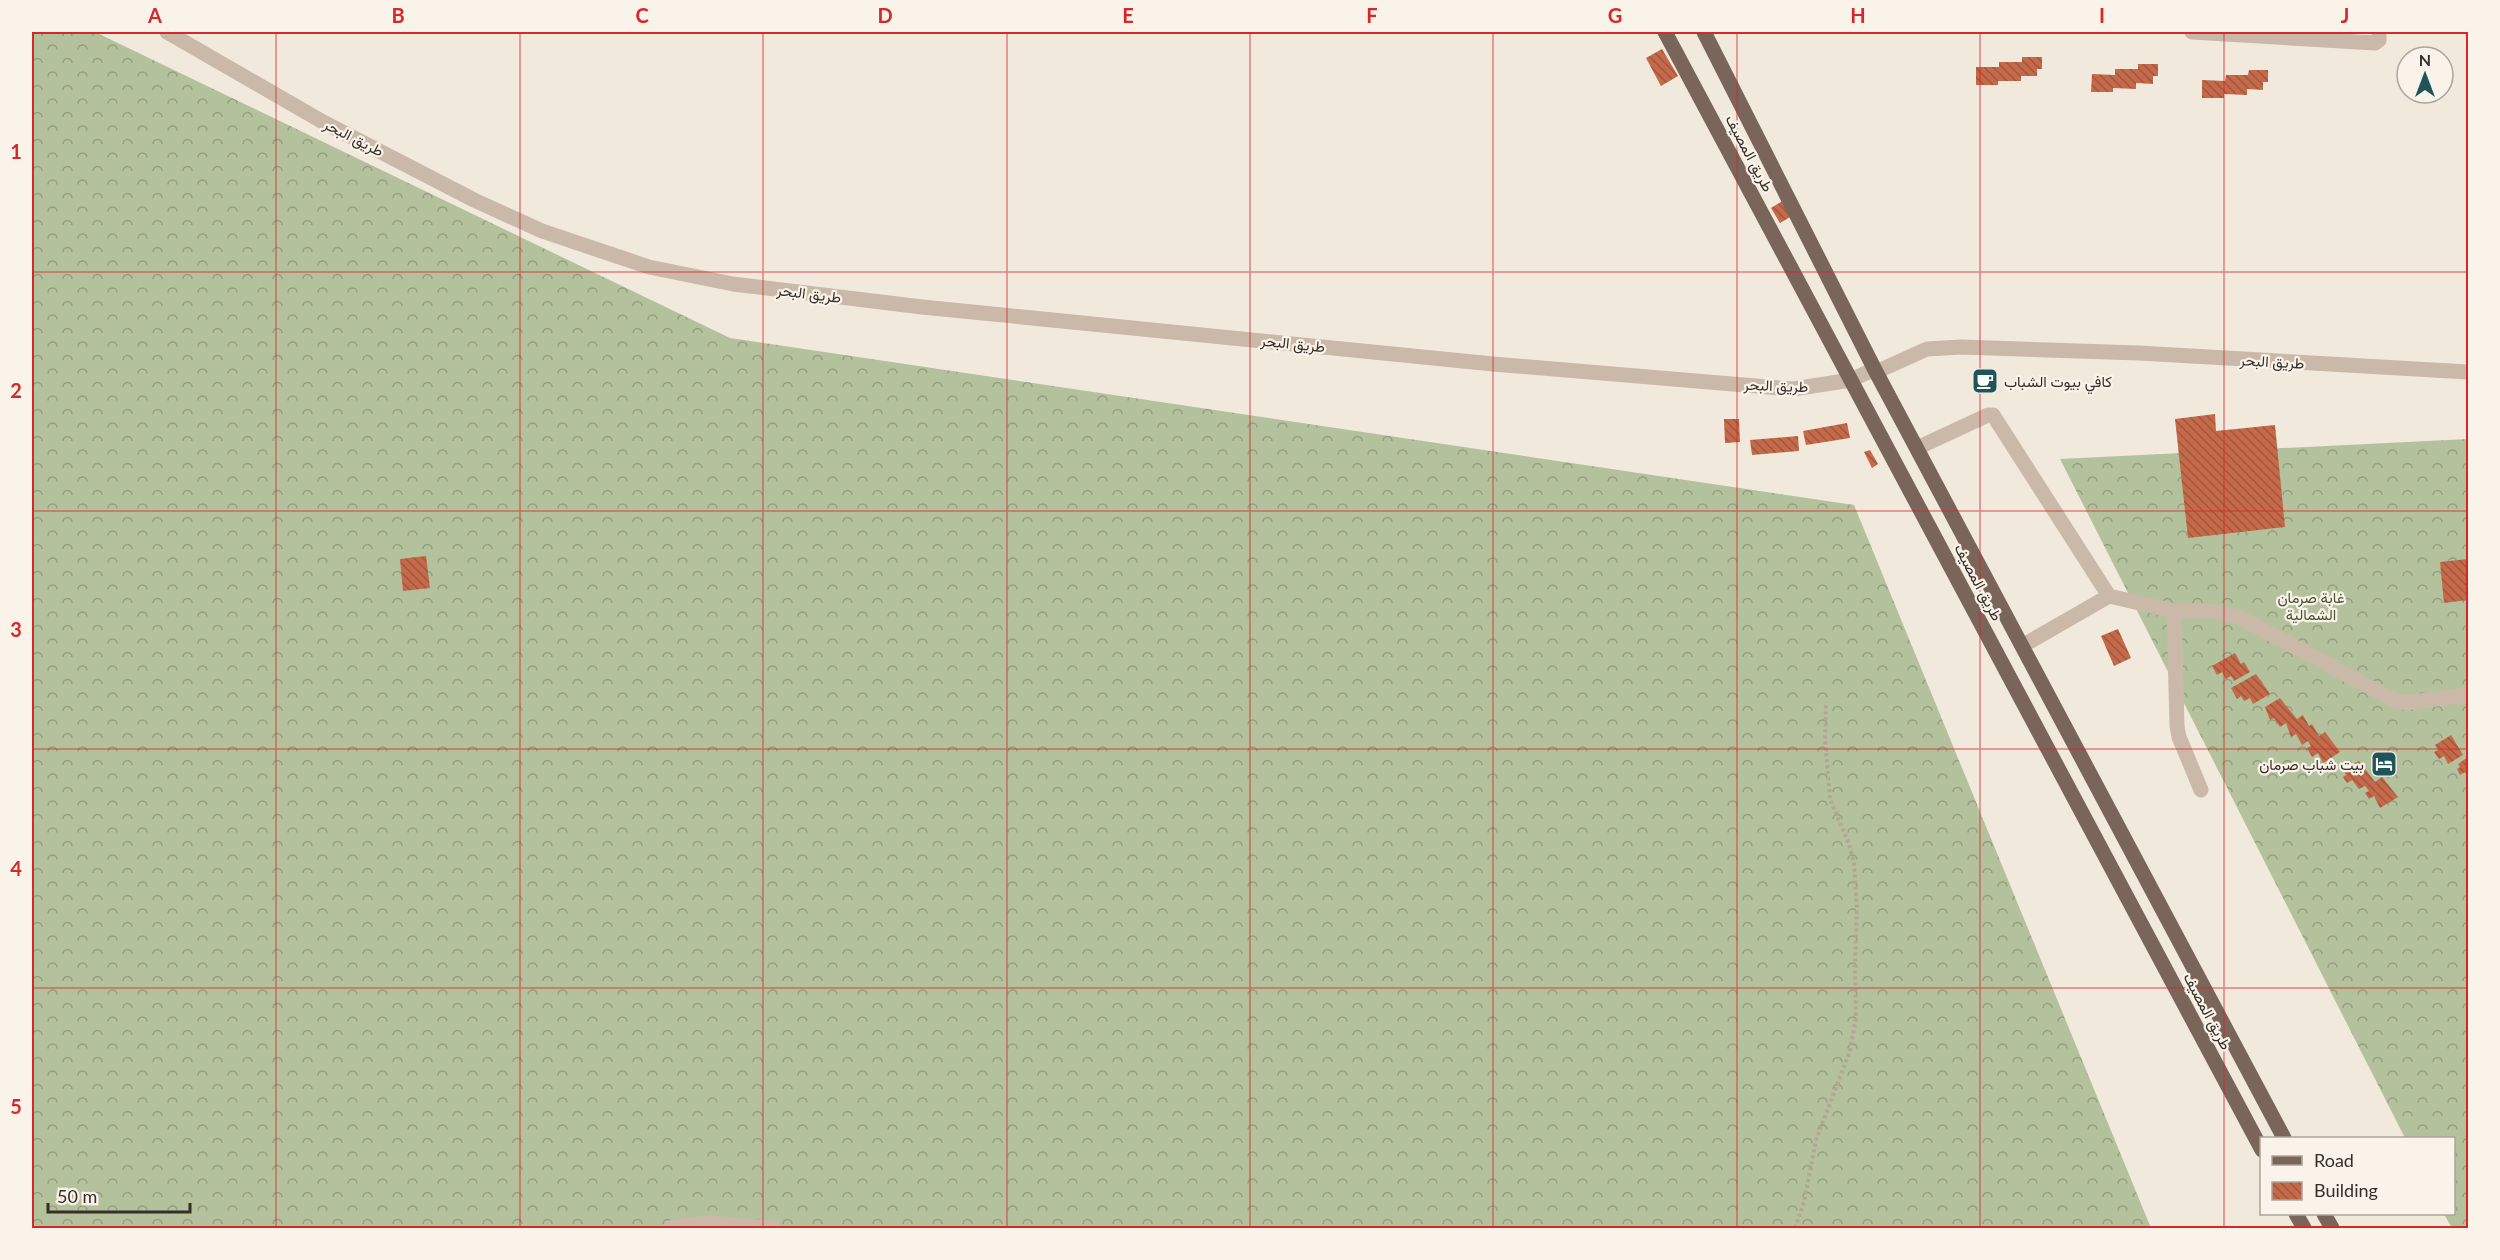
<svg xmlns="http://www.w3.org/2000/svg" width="2500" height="1260" viewBox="0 0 2500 1260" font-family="Lato,Vazirmatn,sans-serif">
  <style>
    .forest { fill: url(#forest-crowns) }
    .building { fill: url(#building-back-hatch) }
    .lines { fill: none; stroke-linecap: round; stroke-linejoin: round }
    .path { stroke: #b6a393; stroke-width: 4; stroke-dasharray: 3 3; stroke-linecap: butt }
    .minor { stroke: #cab9a9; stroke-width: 15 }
    .tertiary { stroke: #cab9a9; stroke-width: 15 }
    .primary { stroke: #79655a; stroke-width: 15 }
    .grid { fill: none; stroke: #d62828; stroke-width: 1.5; stroke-opacity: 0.55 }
    .labels { text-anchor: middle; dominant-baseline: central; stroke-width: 4.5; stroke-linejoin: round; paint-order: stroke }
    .street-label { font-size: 15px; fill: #372e29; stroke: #faf3ea }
    .poi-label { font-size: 15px; fill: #372e29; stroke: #faf3ea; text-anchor: start }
    .park-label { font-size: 15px; fill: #46552d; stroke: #faf3ea }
    .neatline { fill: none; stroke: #d62828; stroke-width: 2 }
    .grid-label { font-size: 20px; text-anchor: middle; font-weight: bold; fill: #d62828 }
  </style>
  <defs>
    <pattern id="forest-crowns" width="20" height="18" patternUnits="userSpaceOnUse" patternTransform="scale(1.5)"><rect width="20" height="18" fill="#b4c19d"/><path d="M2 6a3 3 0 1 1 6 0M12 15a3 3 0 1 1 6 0" fill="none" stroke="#939d80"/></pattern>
    <pattern id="building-back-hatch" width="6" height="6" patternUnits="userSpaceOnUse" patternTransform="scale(1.5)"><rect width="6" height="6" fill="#c46949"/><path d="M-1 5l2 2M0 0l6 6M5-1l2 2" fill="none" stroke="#a0573d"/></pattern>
  </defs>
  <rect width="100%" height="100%" fill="#f2e9dd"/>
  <path class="forest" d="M32 32H95L730 338 1854 505 2151 1228H32Z
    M2468 439V1228H2452L2444 1214H2454V1138H2405L2060 459Z"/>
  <path class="building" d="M1662 49 1678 76 1661 86 1646 58Z
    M2022 57H2042V69H2037V76H2021V81H1998V85H1976V67H1999V62H2022Z
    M2138 64H2158V76H2153V84L2136 83V89L2113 88V92H2091L2092 74 2115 75V69H2138Z
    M2249 70H2268V82H2263V90L2247 89V95L2224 94V98H2202V80L2225 81 2226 75H2248Z
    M1789 197 1797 213 1780 223 1771 208Z
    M2215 414 2216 431 2275 425 2285 527 2188 538 2175 419Z
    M1724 419H1739L1740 442 1725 443Z
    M1847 423 1850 438 1806 445 1803 431Z
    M1798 436 1799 451 1752 455 1750 440Z
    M1870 450 1878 464 1872 468 1864 452Z
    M426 556 430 588 403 591 400 559Z
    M2468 559V600L2444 603 2440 562Z
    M2118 629 2131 658 2114 666 2101 636Z
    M2235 653 2241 664 2244 662 2250 672 2234 681 2231 676 2226 679 2222 672 2217 675 2212 666Z
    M2256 674 2270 694 2253 704 2250 698 2244 701 2241 696 2237 699 2231 688Z
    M2280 698 2297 719 2303 715 2309 726 2312 724 2319 736 2325 732 2340 752 2323 763 2318 753 2312 757 2307 748 2311 746 2308 741 2302 745 2296 734 2291 737 2286 723 2280 727 2274 718 2270 720 2265 707Z
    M2451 735 2463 755 2448 764 2444 756 2439 759 2434 752 2438 750 2435 745Z
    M2468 757V778L2465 772 2460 775 2457 769 2460 767 2458 764Z
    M2359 761 2375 782 2382 777 2398 797 2380 808 2374 796 2369 799 2365 793 2369 791 2365 786 2359 789 2352 780 2347 783 2343 777 2346 775 2343 770Z"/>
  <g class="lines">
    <path class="path" d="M1795 1228 1804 1202 1816 1140 1850 1051 1856 1018 1855 961 1857 908 1854 863 1849 844 1830 799 1825 740 1826 702"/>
    <path class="minor" d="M2192 32 2375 43 2379 40V32
      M1917 448 1988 415H1993L2109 596 2022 646
      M2109 596 2174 611 2177 726 2179 737 2201 790
      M2174 611H2210L2239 617 2396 701 2405 703 2468 695
      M670 1228 708 1223 774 1228"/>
    <path class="tertiary" d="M167 32 323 122 474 200 542 231 649 267 733 284 922 307 1493 364 1793 389 1851 380 1868 372H1876L1927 349 1961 347 2139 353 2468 372"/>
    <path class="primary" d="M1665 32 2262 1150
      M1704 32 1876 372 2284 1138
      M2296 1214 2304 1228
      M2324 1214 2332 1228"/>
  </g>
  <path class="grid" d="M276 32V1228M520 32V1228M763 32V1228M1007 32V1228M1250 32V1228M1493 32V1228M1737 32V1228M1980 32V1228M2224 32V1228M32 272H2468M32 511H2468M32 749H2468M32 988H2468"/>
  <defs>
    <g id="cafe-square" transform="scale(1.35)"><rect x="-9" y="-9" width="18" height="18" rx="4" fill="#1f5459" stroke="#faf3ea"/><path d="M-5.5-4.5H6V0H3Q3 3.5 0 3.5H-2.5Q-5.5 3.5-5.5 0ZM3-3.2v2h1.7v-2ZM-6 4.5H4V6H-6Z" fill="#fff"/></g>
    <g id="hotel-square" transform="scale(1.35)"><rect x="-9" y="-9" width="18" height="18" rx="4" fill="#1f5459" stroke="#faf3ea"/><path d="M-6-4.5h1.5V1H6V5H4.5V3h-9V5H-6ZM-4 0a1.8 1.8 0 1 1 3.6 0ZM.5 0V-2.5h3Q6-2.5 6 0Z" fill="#fff"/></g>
  </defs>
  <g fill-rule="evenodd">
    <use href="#cafe-square" x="1985" y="381"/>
    <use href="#hotel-square" x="2384" y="764"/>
  </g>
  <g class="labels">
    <g class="street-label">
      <text transform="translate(354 137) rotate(27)">طريق البحر</text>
      <text transform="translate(1750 153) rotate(62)">طريق المصيف</text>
      <text transform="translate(809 293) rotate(7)">طريق البحر</text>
      <text transform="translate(1293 343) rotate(6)">طريق البحر</text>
      <text transform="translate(2272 361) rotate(3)">طريق البحر</text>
      <text transform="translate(1776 385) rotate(2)">طريق البحر</text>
      <text transform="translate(1979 582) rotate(62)">طريق المصيف</text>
      <text transform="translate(2208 1011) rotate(62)">طريق المصيف</text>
    </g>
    <g class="poi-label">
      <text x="2004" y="381">كافي بيوت الشباب</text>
      <text x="2364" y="764" text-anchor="end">بيت شباب صرمان</text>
    </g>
    <g class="park-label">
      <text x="2311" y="597">غابة صرمان<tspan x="2311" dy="17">الشمالية</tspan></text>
    </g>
  </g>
  <rect width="2500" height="1260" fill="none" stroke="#faf3ea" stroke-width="66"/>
  <rect x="2260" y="1137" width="195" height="78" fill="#faf3ea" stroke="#aca49d" stroke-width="1.5"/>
  <rect x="2272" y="1156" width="30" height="9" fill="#79655a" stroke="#aca49d" stroke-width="1.5"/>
  <text x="2314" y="1167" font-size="18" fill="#372e29">Road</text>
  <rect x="2272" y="1182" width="30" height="18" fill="url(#building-back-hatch)" stroke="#aca49d" stroke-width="1.5"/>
  <text x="2314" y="1197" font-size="18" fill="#372e29">Building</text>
  <g transform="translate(2425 75)"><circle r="28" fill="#faf3ea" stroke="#aca49d" stroke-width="1.5"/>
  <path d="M0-4.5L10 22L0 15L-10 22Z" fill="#1f5459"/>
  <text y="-9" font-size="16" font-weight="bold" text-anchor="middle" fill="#372e29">N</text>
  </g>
  <path d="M48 1203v9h142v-9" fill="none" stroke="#372e29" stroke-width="3"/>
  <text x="57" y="1203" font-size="18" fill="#372e29" stroke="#faf3ea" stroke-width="4.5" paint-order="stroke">50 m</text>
  <rect x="33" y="33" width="2434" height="1194" class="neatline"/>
  <g class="grid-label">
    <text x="155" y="23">A</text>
    <text x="398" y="23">B</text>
    <text x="642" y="23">C</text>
    <text x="885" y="23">D</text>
    <text x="1128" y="23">E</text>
    <text x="1372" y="23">F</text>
    <text x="1615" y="23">G</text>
    <text x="1858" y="23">H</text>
    <text x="2102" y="23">I</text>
    <text x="2345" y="23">J</text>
    <text x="16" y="159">1</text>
    <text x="16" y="398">2</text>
    <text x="16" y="637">3</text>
    <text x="16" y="876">4</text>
    <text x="16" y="1114">5</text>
  </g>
</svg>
